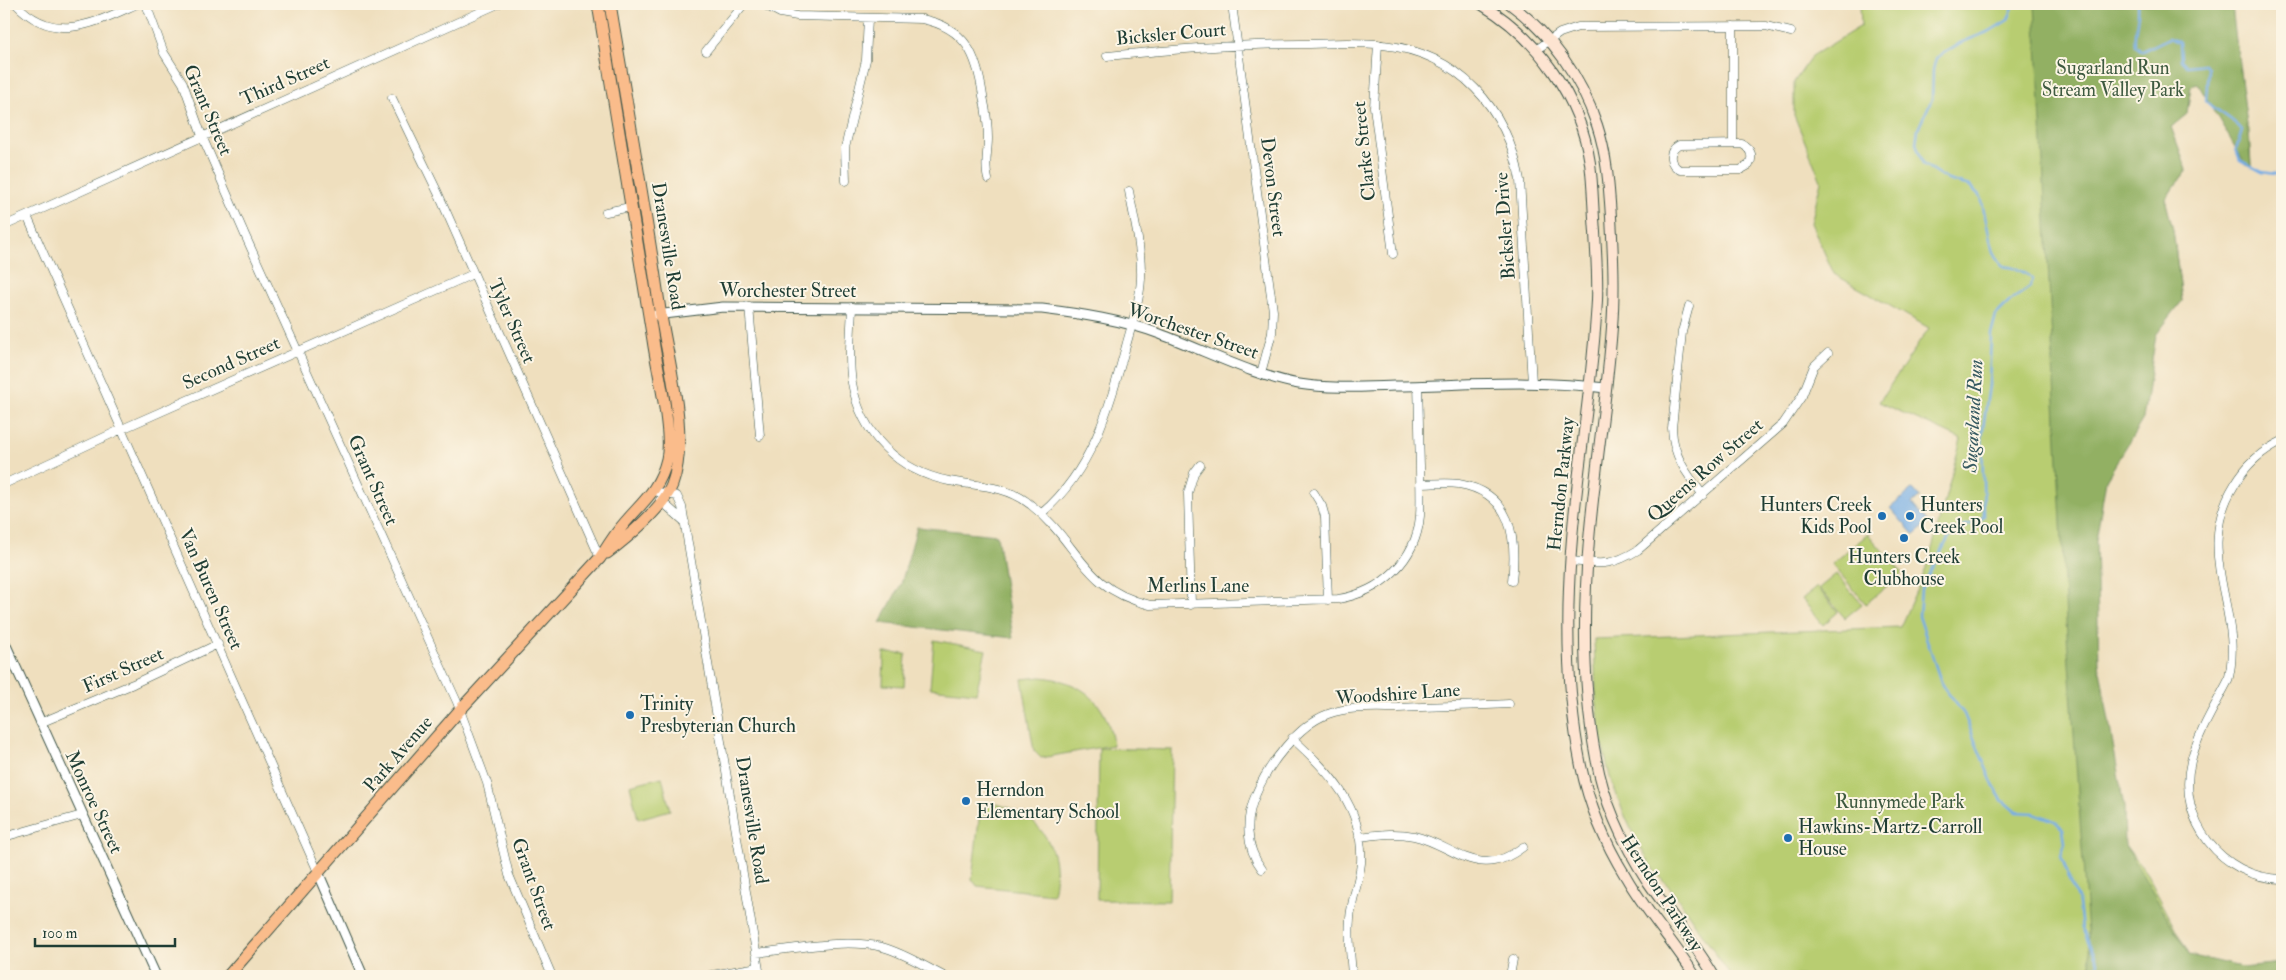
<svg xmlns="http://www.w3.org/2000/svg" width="2286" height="980" viewBox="0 0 2286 980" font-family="'IM FELL Double Pica',serif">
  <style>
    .green { fill: #b8cd71; stroke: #6c8552 }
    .forest { fill: #92b063; stroke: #58764c }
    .water { fill: #76ade5; stroke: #4a758c }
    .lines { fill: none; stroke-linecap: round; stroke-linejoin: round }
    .stream { stroke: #76ade5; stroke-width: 2.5 }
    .minor-casing { stroke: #3e5549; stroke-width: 9 }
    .tertiary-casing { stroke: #3e5549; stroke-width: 11 }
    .secondary-casing { stroke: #3e5549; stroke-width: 12 }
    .primary-casing { stroke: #3e5549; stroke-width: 13 }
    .minor { stroke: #fff; stroke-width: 8 }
    .tertiary { stroke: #fff; stroke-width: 9 }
    .secondary { stroke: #fde4d1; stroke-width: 10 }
    .primary { stroke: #fabc8b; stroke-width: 11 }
    .poi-dot { fill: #1f6fb2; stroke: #fcf5e5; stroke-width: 2 }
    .labels { text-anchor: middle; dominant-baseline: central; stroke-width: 4; stroke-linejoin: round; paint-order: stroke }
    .street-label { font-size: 19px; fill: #1f3d34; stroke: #fcf5e5 }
    .park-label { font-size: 19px; fill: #3e5a40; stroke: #fcf5e5 }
    .poi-label { font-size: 19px; fill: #1f3d34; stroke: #fcf5e5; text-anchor: start }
    .water-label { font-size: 20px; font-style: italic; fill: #355960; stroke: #fcf5e5 }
  </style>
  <rect width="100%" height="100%" fill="#fcf5e5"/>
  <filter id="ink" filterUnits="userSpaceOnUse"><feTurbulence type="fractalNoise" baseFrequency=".02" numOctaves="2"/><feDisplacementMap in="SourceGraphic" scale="10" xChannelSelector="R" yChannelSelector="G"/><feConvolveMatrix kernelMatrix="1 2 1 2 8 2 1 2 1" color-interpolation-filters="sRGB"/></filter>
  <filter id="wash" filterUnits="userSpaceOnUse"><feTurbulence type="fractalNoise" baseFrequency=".0096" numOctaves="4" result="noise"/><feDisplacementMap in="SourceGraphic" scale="20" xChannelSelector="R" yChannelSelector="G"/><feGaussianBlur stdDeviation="1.12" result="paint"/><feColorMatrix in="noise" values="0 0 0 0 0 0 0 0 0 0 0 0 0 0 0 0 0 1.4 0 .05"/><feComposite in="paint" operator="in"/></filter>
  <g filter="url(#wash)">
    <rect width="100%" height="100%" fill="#efdfbe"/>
    <path class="green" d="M1860 4H2199L2209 49 2249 129 2251 165 2198 83 2191 86 2187 113 2171 127 2187 170 2165 199 2173 230 2182 301 2155 334 2079 487 2100 812 2147 874 2198 972 2215 976H1731L1672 890 1653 869 1634 836 1622 809 1610 777 1601 739 1596 697 1594 639 1900 627 1928 564 1961 439 1879 402 1929 328 1834 274 1811 223 1821 181 1794 115V82L1812 56 1861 26Z
      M1868 534 1902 573 1866 604 1832 564Z
      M1836 574 1862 604 1845 618 1819 588Z
      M1817 587 1838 612 1823 625 1802 599Z
      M934 640 986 650 976 693 930 688Z
      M884 653 906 654 904 686 883 685Z
      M1041 677C1082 681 1108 702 1113 745L1041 758 1034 751 1022 679Z
      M1099 748 1172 750 1169 901 1097 900Z
      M662 777 670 810 638 819 630 785Z
      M981 802C1032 806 1065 842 1053 894L977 886 972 879Z"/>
    <path class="forest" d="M2035 4H2232C2237 58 2247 111 2251 166L2245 164 2198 84 2191 86 2187 114 2171 127 2187 170 2165 199 2173 230 2182 301 2156 335 2143 419 2106 480 2096 541 2099 664 2124 807 2125 845 2189 955 2241 967 2282 963V976H2091L2066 621Z
      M917 527 997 535 1013 638 880 623 901 584Z"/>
    <path class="water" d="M1913 489 1920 497 1912 504 1929 523 1914 535 1890 508Z"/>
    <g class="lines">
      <path class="stream" d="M2014 4 2008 20 1990 31 1960 43 1936 58 1933 70 1932 99 1918 129 1916 143 1923 164 1948 180 1970 186 1981 197 1993 253 2002 266C2015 267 2023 271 2033 279L2030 287 2010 301 1996 315 1991 334 1989 385 1982 436 1984 516 1978 522 1963 526 1949 537 1921 589 1919 616 1942 685 1964 714 1993 785 2002 800 2016 812 2034 813 2055 821 2063 829 2065 843 2061 856 2079 904 2082 928 2098 962 2096 969 2087 976
        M2138 4C2140 18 2133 30 2135 45L2142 51 2169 38 2180 42 2181 60 2187 66 2204 64 2208 68 2206 101C2217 112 2233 118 2242 130L2236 149 2240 160 2262 172 2282 175"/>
    </g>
  </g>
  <g filter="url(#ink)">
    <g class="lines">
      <g class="minor-casing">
        <path id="minor" d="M16 4C55 45 94 23 137 4
          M146 4 164 53 183 83 202 136 245 235 457 702 487 783 509 875 552 976
          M763 4 780 13 797 16 922 19C966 28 977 55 983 96 986 110 988 123 988 138 988 152 984 165 988 179
          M1232 4 1273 311 1272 333 1261 373
          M1733 26V144
          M1378 44 1374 107 1393 254
          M1536 50 1560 33 1578 27 1766 26 1791 32
          M706 51 744 4
          M1107 56C1172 50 1235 44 1300 44 1327 44 1356 41 1383 45 1459 53 1507 108 1520 180L1532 383
          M392 98 438 193 600 558
          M1742 144C1751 149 1754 156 1749 165L1740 170H1680C1669 164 1667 152 1679 145Z
          M846 181 845 148 866 60 868 18
          M606 212 630 207
          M27 216 318 872
          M4 226 498 4
          M749 306 760 436
          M1689 306 1682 332 1672 428C1673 456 1686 473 1703 495
          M852 307C851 332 848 359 852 383 861 434 898 471 949 481 978 486 1007 485 1031 505 1079 542 1081 589 1150 605L1338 599C1381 592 1416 561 1420 516 1421 500 1420 482 1420 466 1419 439 1419 412 1418 386
          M2282 441C2263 450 2246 465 2235 484 2191 554 2246 612 2228 681 2215 706 2198 733 2191 761 2176 820 2222 878 2282 879
          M4 484 122 429 473 274
          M1420 484C1433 484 1446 482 1459 484 1512 493 1517 537 1512 581
          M654 491 677 496 682 507 760 976
          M1314 493 1322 506 1325 517 1328 600
          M660 500 685 522
          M1042 513C1093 469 1109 408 1126 346 1132 324 1140 301 1141 278 1142 250 1134 219 1129 191
          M1570 561C1601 564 1610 567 1638 550L1783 424 1802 396 1814 366 1828 353
          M1191 605 1188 493 1194 473 1200 465
          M40 723 133 684 218 644
          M1292 738C1330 773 1364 807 1361 863 1359 883 1351 900 1350 919 1348 938 1351 958 1352 976
          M4 837 82 815
          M1359 837C1377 835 1395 832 1414 836 1455 845 1477 882 1523 847
          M1262 869C1245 847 1245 818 1256 794 1268 765 1298 725 1328 714 1351 706 1376 708 1399 708 1436 706 1473 706 1509 704
          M756 953C795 949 844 938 882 947 904 953 924 966 944 976
          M706 976 758 967
          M1510 976 1513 959"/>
      </g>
      <g class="tertiary-casing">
        <path id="tertiary" d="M656 315 723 307 1042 309C1082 314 1122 320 1160 334 1204 350 1254 376 1299 384 1330 389 1362 387 1394 386 1464 385 1535 379 1606 388
          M4 641 156 976
          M318 872 363 976"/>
      </g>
      <g class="secondary-casing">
        <path id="secondary" d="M1481 4C1538 38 1580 97 1590 163 1593 186 1593 209 1595 232 1596 254 1598 277 1597 300 1593 384 1577 467 1571 551 1566 622 1567 696 1581 766 1589 805 1605 843 1626 877 1646 912 1674 942 1695 976
          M1510 4C1551 34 1581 77 1597 125 1607 155 1609 186 1611 217 1613 254 1615 290 1612 327 1607 398 1595 469 1589 540 1583 611 1582 687 1596 758 1604 803 1624 845 1648 882 1670 914 1695 943 1714 976"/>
      </g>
      <g class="primary-casing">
        <path id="primary" d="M607 553C627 538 663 508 672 485 690 436 668 361 660 310 645 207 627 106 610 4
          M228 976 459 711 600 558C606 549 612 539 619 530 638 505 659 493 667 459 673 432 657 369 653 340 635 228 616 116 598 4"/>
      </g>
      <use href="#minor" class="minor"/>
      <use href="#tertiary" class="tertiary"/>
      <use href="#secondary" class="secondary"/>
      <use href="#primary" class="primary"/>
    </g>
  </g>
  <g class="poi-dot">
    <circle cx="1882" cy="516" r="5"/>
    <circle cx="1910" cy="516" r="5"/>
    <circle cx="1904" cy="538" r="5"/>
    <circle cx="630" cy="715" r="5"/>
    <circle cx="966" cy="801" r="5"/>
    <circle cx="1788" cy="838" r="5"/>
  </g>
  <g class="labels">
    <g class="street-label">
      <text transform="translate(1171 34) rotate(-5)">Bicksler Court</text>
      <text transform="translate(285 81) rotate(-24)">Third Street</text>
      <text transform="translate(208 110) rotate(67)">Grant Street</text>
      <text transform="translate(1364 151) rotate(-96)">Clarke Street</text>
      <text transform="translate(1273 187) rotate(83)">Devon Street</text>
      <text transform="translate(1505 226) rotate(-94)">Bicksler Drive</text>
      <text transform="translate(668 246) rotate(81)">Dranesville Road</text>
      <text x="788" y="291">Worchester Street</text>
      <text transform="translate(512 321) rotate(66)">Tyler Street</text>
      <text transform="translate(1193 331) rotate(19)">Worchester Street</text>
      <text transform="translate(231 363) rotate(-24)">Second Street</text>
      <text transform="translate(1705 470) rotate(-41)">Queens Row Street</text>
      <text transform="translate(373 480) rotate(66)">Grant Street</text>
      <text transform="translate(1561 484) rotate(-84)">Herndon Parkway</text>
      <text x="1198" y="586">Merlins Lane</text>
      <text transform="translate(211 589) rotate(66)">Van Buren Street</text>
      <text transform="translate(123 670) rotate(-24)">First Street</text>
      <text transform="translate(1398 694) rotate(-4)">Woodshire Lane</text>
      <text transform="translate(398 754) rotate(-49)">Park Avenue</text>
      <text transform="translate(94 802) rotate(65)">Monroe Street</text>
      <text transform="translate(752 820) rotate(81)">Dranesville Road</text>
      <text transform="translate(534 884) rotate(70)">Grant Street</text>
      <text transform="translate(1662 893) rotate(57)">Herndon Parkway</text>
    </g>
    <g class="park-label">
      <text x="2113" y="68">Sugarland Run<tspan x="2113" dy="22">Stream Valley Park</tspan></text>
      <text x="1900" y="802">Runnymede Park</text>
    </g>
    <g class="poi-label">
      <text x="1872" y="505" text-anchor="end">Hunters Creek<tspan x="1872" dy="22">Kids Pool</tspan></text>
      <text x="1920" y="505">Hunters<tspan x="1920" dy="22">Creek Pool</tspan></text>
      <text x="1904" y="557" text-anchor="middle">Hunters Creek<tspan x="1904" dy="22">Clubhouse</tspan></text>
      <text x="640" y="704">Trinity<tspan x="640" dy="22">Presbyterian Church</tspan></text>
      <text x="976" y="790">Herndon<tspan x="976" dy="22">Elementary School</tspan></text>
      <text x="1798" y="827">Hawkins-Martz-Carroll<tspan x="1798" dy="22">House</tspan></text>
    </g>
    <g class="water-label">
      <text transform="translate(1973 416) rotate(-87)">Sugarland Run</text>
    </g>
  </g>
  <rect width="2286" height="980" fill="none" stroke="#fcf5e5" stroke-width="20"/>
  <path d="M35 938v8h140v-8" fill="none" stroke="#1f3d34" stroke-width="2.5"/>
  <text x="42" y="938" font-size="15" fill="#1f3d34" stroke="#fcf5e5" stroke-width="4" paint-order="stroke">100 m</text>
</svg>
